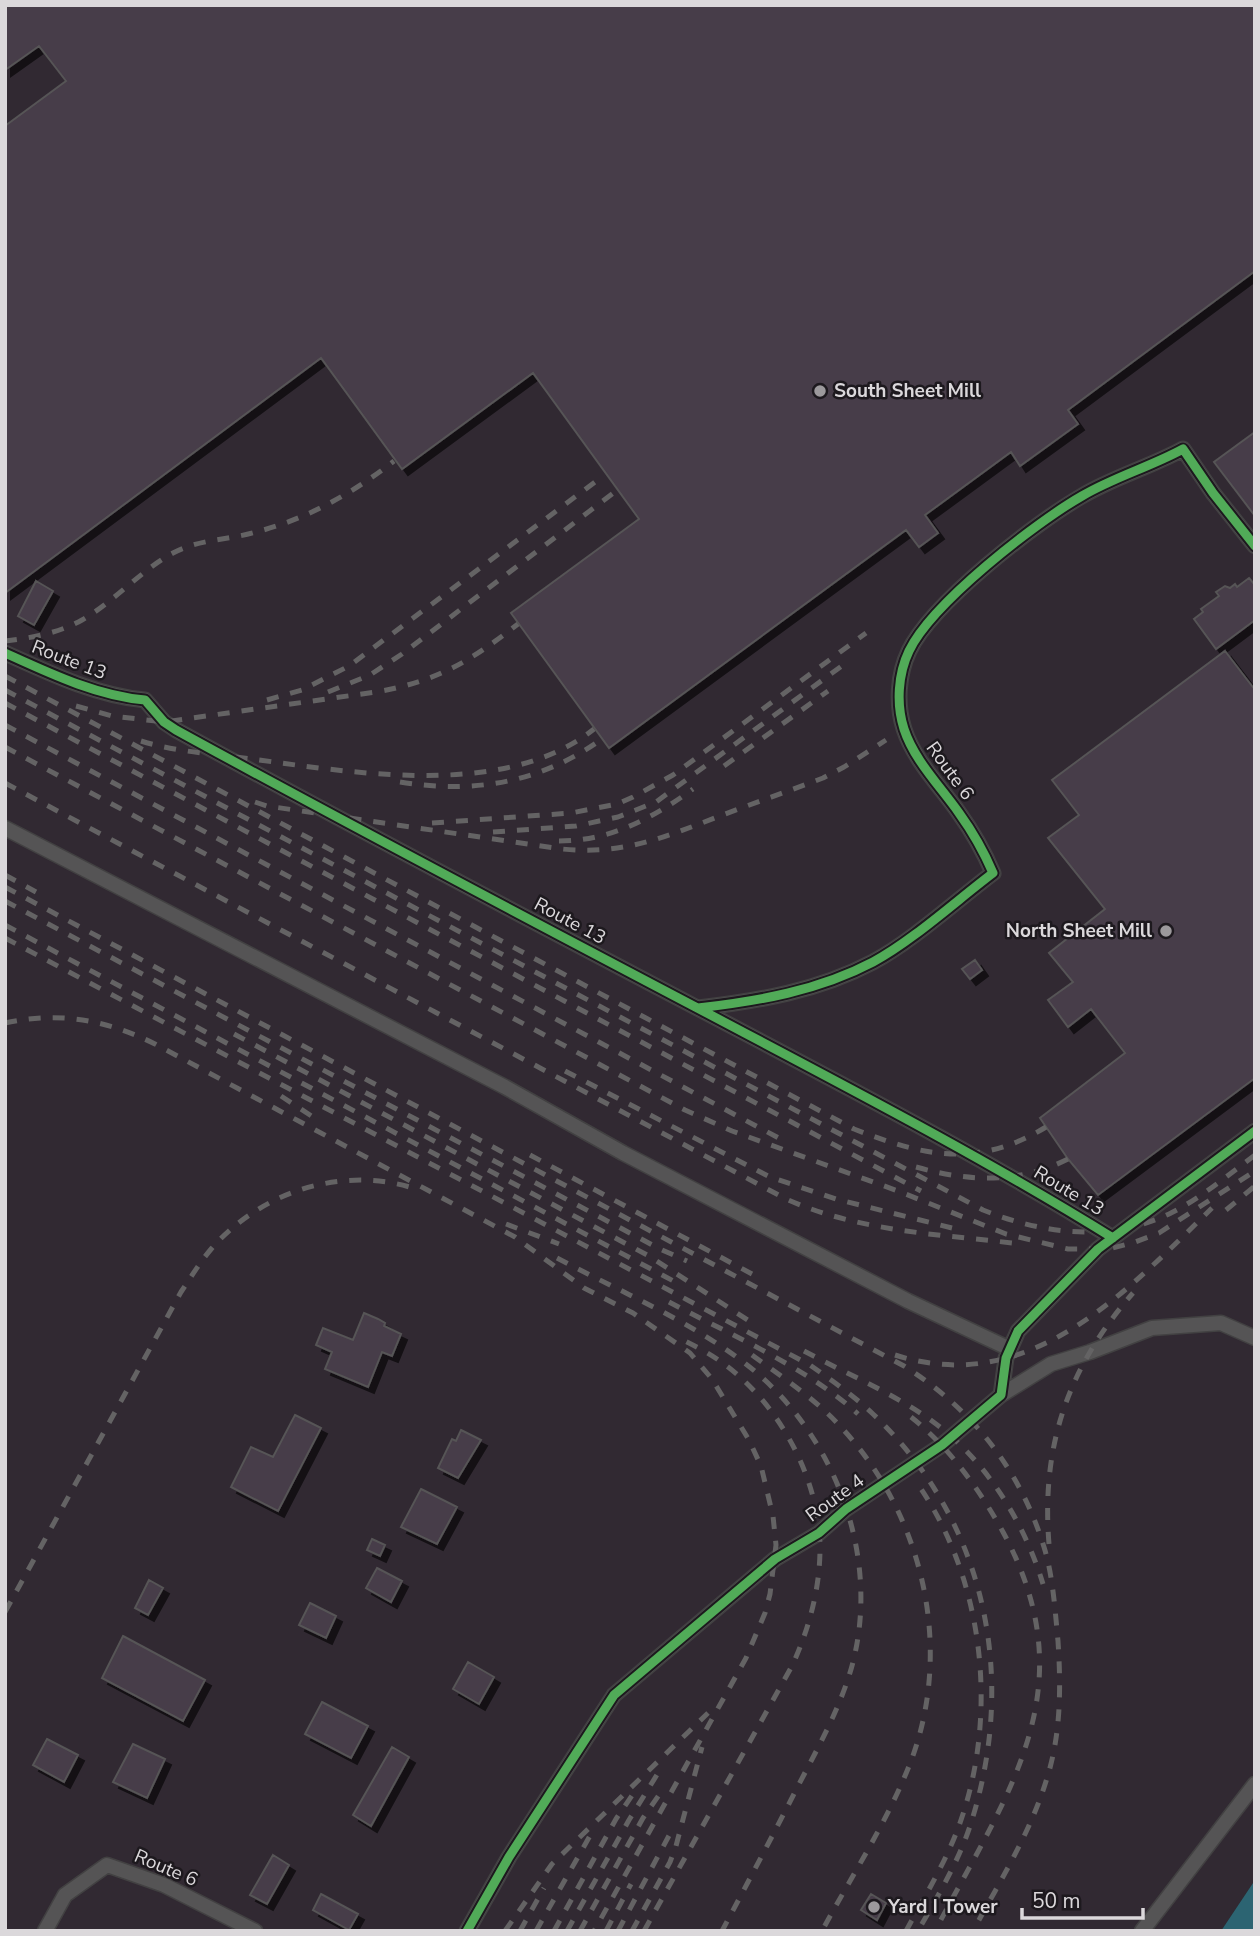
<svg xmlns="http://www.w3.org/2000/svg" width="1260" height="1936" viewBox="0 0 1260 1936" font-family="'Nunito Sans',sans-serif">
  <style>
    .built { fill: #312932 }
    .water { fill: #2c6472 }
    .building { fill: #463c48; stroke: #565456; stroke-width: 2; filter: url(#shadow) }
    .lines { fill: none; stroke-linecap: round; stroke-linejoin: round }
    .street-casing { stroke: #424142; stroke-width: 17 }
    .street { stroke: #555455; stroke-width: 14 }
    .rail { stroke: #646364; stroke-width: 5; stroke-dasharray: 12 12; stroke-linecap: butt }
    .cycleway-casing { stroke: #1d191e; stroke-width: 13 }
    .cycleway { stroke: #51ab58; stroke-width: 9 }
    .poi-dot { fill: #9c999c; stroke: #1d191e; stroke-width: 2.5 }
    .labels { text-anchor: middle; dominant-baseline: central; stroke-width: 5; stroke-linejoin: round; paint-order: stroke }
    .poi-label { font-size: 19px; font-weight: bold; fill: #dbd8db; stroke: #1d191e; text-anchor: start }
    .street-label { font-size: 19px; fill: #dbd8db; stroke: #1d191e }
  </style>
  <defs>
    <filter id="shadow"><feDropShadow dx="6" dy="6" stdDeviation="0" flood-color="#0009"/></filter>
  </defs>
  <rect width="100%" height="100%" fill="#262326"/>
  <path class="built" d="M5 5H1255V1880L1221 1931H5Z"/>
  <path class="water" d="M1255 1880V1931H1221Z"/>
  <path class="building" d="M5 5H1255V271L1068 410 1078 424 1020 466 1011 452 925 515 938 533 919 547 906 530 609 748 511 613 639 519 533 373 402 469 321 358 5 593V126L66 81 39 46 5 70Z
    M1255 432V516L1214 462Z
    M1249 578 1255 585V620L1216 649 1194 619 1203 612 1201 609 1219 596 1216 592 1225 586 1230 588 1235 584 1237 587Z
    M36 581 53 591 34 625 18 616Z
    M1225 651 1255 690V1078L1098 1195 1068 1159 1040 1118 1125 1053 1091 1009 1068 1027 1048 1000 1073 982 1049 953 1105 909 1048 838 1079 815 1052 780Z
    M975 960 982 970 970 979 962 969Z
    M364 1313 378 1319 385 1323 384 1326 401 1334 392 1356 382 1352 368 1387 325 1369 332 1352 316 1345 323 1328 353 1340Z
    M295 1415 321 1428 278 1511 231 1487 251 1447 273 1457Z
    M461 1430 481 1440 458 1478 438 1468 452 1439 456 1441Z
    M421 1489 457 1507 437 1544 401 1527Z
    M372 1539 385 1545 380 1556 367 1550Z
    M377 1568 402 1581 391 1602 366 1588Z
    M149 1580 163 1588 148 1615 135 1608Z
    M310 1603 336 1616 326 1638 299 1625Z
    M123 1636 205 1680 183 1721 102 1678Z
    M468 1662 494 1677 479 1704 453 1689Z
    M322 1702 368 1726 351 1758 305 1734Z
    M47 1739 78 1755 64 1782 33 1765Z
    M133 1744 165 1759 147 1798 113 1782Z
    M392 1747 409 1757 371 1826 353 1815Z
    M273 1855 289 1865 267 1904 250 1895Z
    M321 1894 358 1914 349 1930 313 1910Z
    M871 1894 886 1903 877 1920 861 1910Z"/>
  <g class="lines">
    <g class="street-casing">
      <path id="street" d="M5 653C49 673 97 696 145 700L164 722 176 730C351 826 528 919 705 1012 843 1085 981 1156 1113 1238
        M5 828 505 1087 623 1153 908 1301 1010 1349
        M698 1008C758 1001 818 991 873 962 912 941 956 901 993 873 984 852 972 831 959 813 940 786 914 760 904 729 896 704 898 674 909 651 932 603 1035 523 1082 496 1114 477 1150 467 1183 449L1213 493 1255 546
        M1001 1395 1051 1364 1090 1352 1152 1328 1221 1323 1255 1338
        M45 1931 65 1895 107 1865 164 1885 255 1931
        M467 1931 509 1857 614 1695 775 1559 819 1533 846 1509 942 1445 1001 1395 1006 1358 1018 1331 1098 1249 1255 1131
        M1142 1931 1255 1784"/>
    </g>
    <use href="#street" class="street"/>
    <path class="rail" d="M5 641C31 638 59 633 82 620 115 601 140 571 173 553 199 539 229 540 256 532 307 519 353 493 394 461
      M5 676 854 1129C923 1156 977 1169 1046 1127
      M5 690 983 1210C1043 1234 1110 1243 1171 1213 1201 1198 1228 1175 1255 1155
      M328 692 370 675 402 654 616 491
      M267 700 302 690 349 666 603 476
      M5 703 921 1191
      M76 706 112 716 164 722 376 692C438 681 469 662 518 624
      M5 725 788 1143
      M141 741C176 752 215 754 252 759 356 773 506 799 594 729
      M5 747 685 1110 732 1131 898 1191 1006 1234 1068 1249H1109L1135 1242 1159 1233 1255 1171
      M724 766 828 691
      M400 782C474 794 540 783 602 739
      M5 783 786 1199C858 1231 935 1234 1012 1243
      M255 802 267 806 562 849C624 855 665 837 720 816 754 803 789 791 823 778L844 767 886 740
      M432 823 571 813 617 804 633 797 673 775 866 633
      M493 832 576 826 618 817 656 802 843 665
      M559 841C610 841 653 818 693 789
      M5 875 36 892
      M5 887 904 1366C972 1409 1020 1469 1044 1547 1053 1576 1055 1610 1058 1641 1061 1687 1061 1734 1047 1778 1031 1832 1000 1881 973 1931
      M5 901 660 1249 687 1261
      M5 925 681 1285
      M5 938 810 1365C831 1380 853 1395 873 1414 987 1522 1018 1679 970 1826 958 1863 937 1897 918 1931
      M5 1023C59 1011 107 1020 155 1044L515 1237 584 1288 633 1313 690 1353 712 1379 749 1440 761 1466 773 1516 776 1545 770 1594 765 1613 746 1658 594 1931
      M234 1034 649 1256 757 1326
      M565 1071 770 1177 836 1199 952 1228
      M281 1096 316 1119
      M530 1155 752 1274
      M916 1167C970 1182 1018 1184 1068 1159
      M1226 1210 1255 1186
      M506 1224 559 1244
      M557 1258C619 1291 686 1319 742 1361 837 1432 886 1565 848 1679 835 1718 815 1753 796 1790 772 1837 747 1884 722 1931
      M669 1302C729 1334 808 1368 858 1414
      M804 1351C847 1374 893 1393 932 1421 986 1460 1024 1522 1043 1584
      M752 1355C782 1377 814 1398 839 1425 923 1513 954 1647 911 1761 888 1821 852 1875 822 1931
      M895 1355C1029 1398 1126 1292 1212 1208
      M911 1417C948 1446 980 1490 1003 1532 1088 1689 1008 1792 935 1931
      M1049 1544C1041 1446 1068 1367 1133 1293
      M5 1612 181 1292C191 1277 200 1262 212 1248 262 1191 344 1165 416 1189
      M505 1931 552 1864 708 1713
      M520 1931 544 1888
      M536 1931 591 1834
      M554 1931 616 1819 633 1794
      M567 1931 629 1820 663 1765
      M580 1931 643 1818 659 1795
      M606 1931 631 1884
      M618 1931 672 1830
      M632 1931 670 1862 676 1846 702 1747
      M644 1931 792 1666C809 1629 820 1589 820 1548 820 1479 779 1404 724 1364 711 1354 697 1347 683 1340
      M906 1931C926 1894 949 1857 962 1817 998 1710 983 1579 919 1486"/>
    <g class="cycleway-casing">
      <path id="cycleway" d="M5 653C49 673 97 696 145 700L164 722 176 730C351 826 528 919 705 1012 843 1085 981 1156 1113 1238
        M698 1008C758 1001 818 991 873 962 912 941 956 901 993 873 984 852 972 831 959 813 940 786 914 760 904 729 896 704 898 674 909 651 932 603 1035 523 1082 496 1114 477 1150 467 1183 449L1213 493 1255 546
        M467 1931 509 1857 614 1695 775 1559 819 1533 846 1509 942 1445 1001 1395 1006 1358 1018 1331 1098 1249 1255 1131"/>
    </g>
    <use href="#cycleway" class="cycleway"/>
  </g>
  <g class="poi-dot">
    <circle cx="820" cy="391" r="7"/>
    <circle cx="1166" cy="931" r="7"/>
    <circle cx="874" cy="1907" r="7"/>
  </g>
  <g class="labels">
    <g class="poi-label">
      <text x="834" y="391">South Sheet Mill</text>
      <text x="1152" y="931" text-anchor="end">North Sheet Mill</text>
      <text x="888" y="1907">Yard I Tower</text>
    </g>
    <g class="street-label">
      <text transform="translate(69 660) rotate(21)">Route 13</text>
      <text transform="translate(950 771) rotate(54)">Route 6</text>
      <text transform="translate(570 921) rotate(28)">Route 13</text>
      <text transform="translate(1069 1191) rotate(31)">Route 13</text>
      <text transform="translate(835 1498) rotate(-36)">Route 4</text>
      <text transform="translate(166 1868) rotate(23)">Route 6</text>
    </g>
  </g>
  <rect width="1260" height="1936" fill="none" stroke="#dbd8db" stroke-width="14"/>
  <path d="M1022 1908v10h121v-10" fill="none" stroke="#dbd8db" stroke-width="3.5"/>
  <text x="1032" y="1908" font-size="21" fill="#dbd8db" stroke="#1d191e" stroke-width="5" paint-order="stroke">50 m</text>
</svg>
